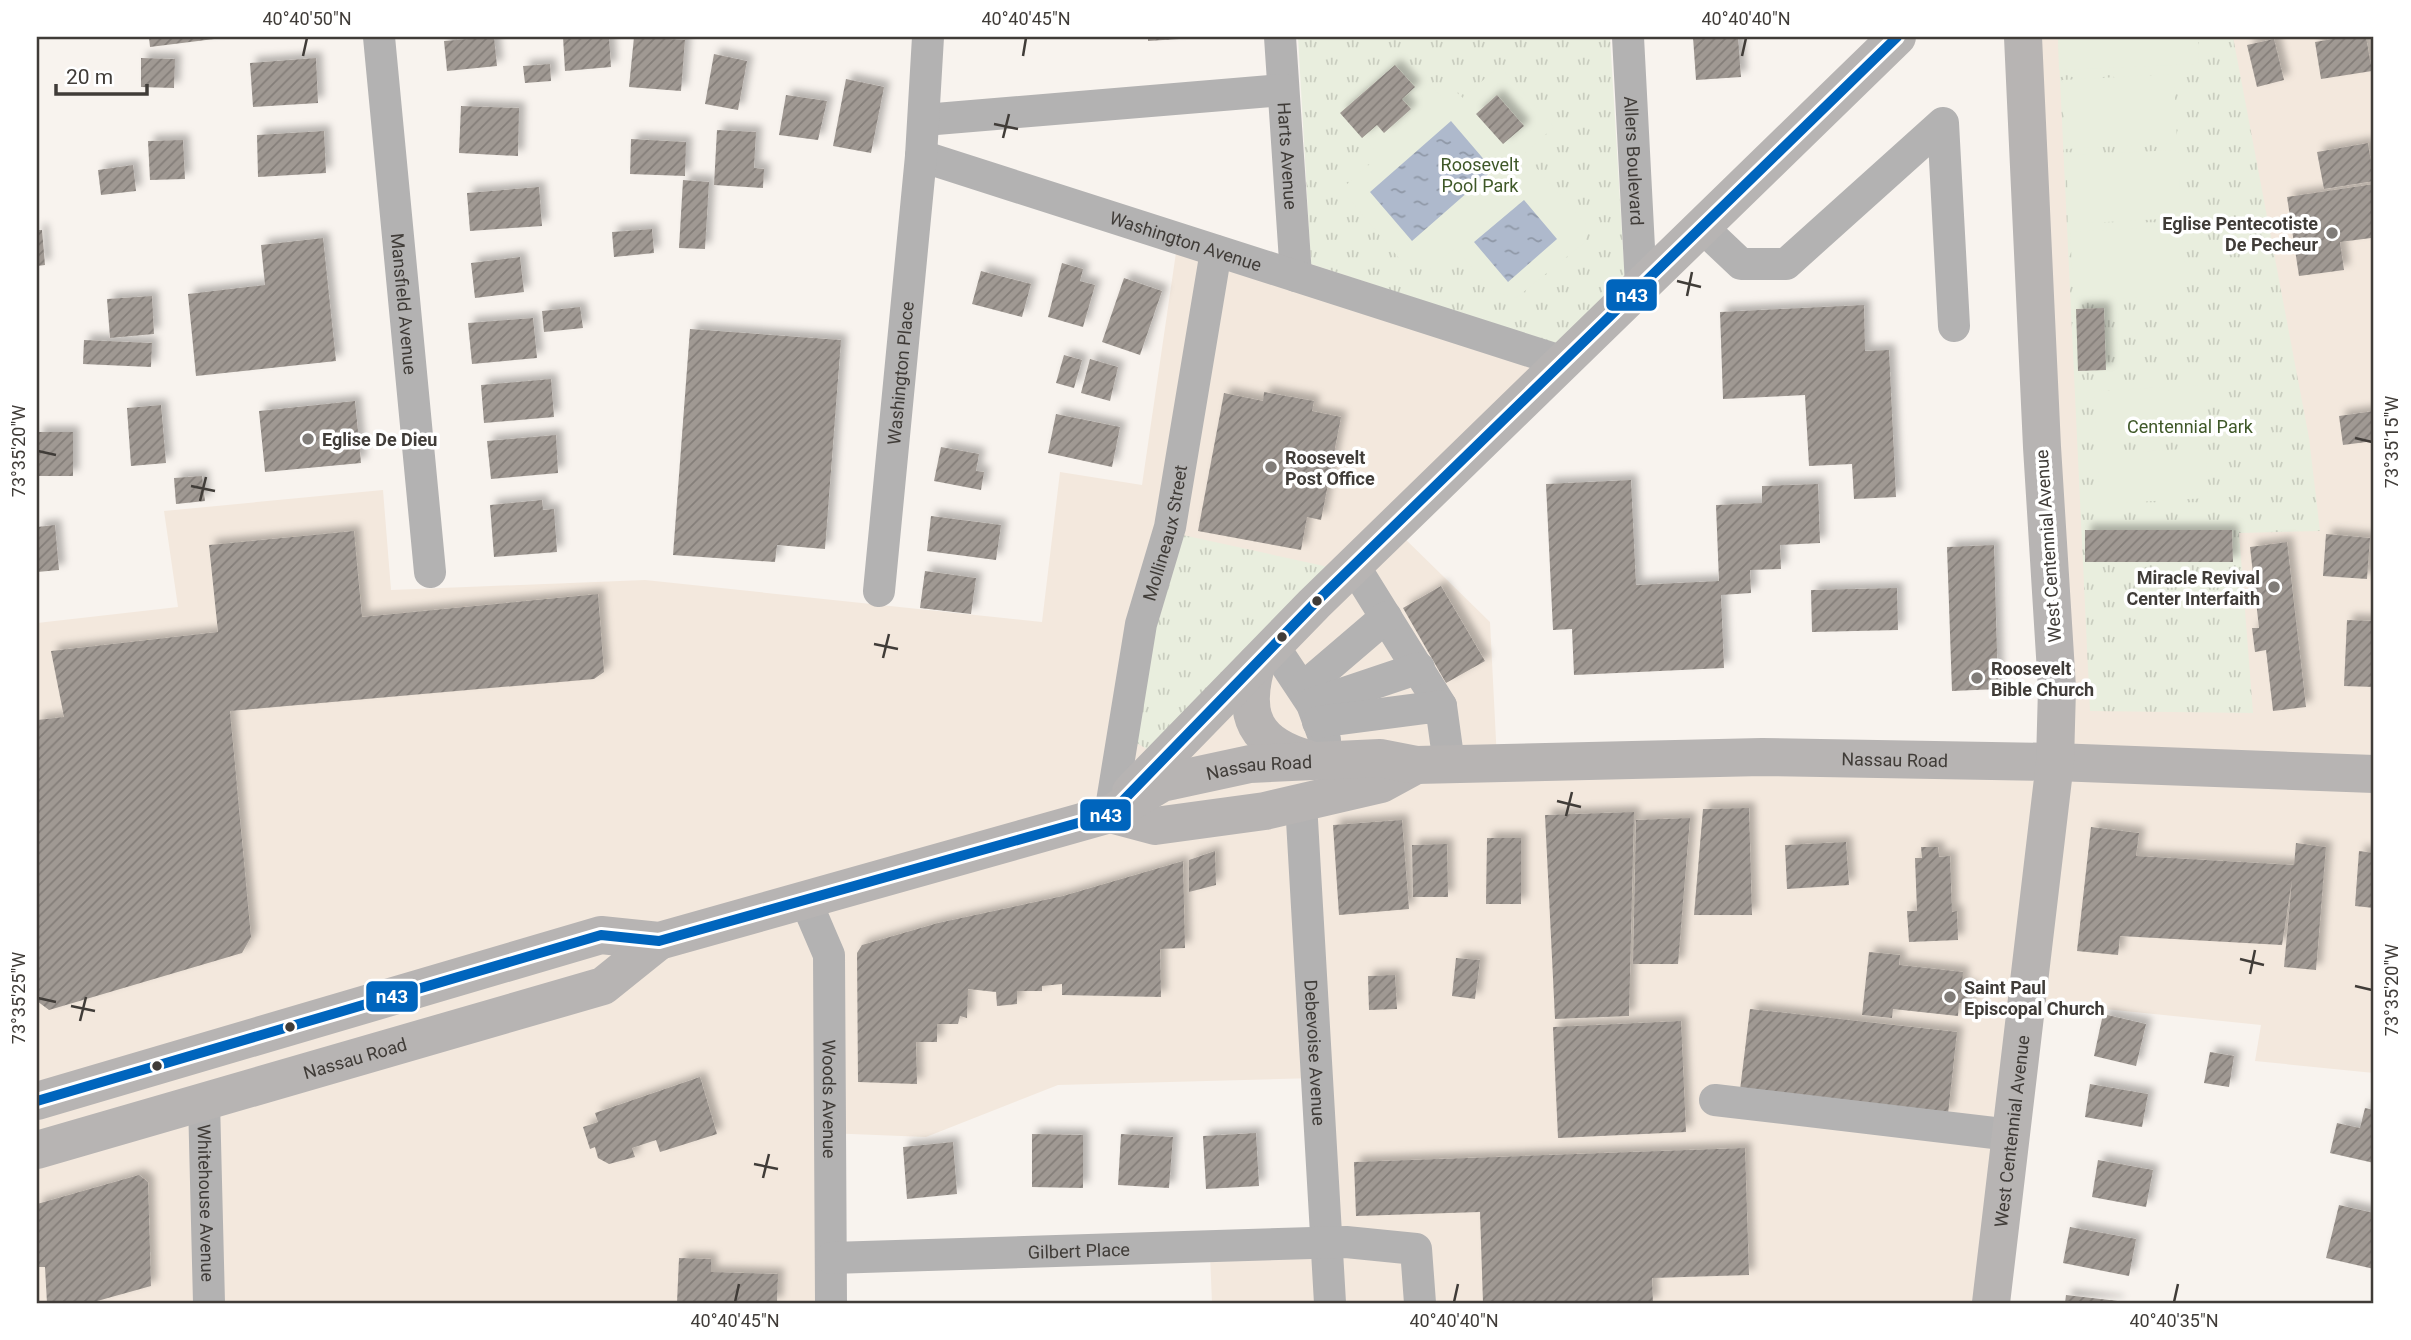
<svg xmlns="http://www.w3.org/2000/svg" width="2411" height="1340" viewBox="0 0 2411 1340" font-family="Roboto,sans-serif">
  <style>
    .built { fill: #f3e8dd }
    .grass { fill: url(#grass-tufts) }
    .pitch { fill: #e9eede }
    .water { fill: url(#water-ripples) }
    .building { fill: url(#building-hatch); filter: url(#shadow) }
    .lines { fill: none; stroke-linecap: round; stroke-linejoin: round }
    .minor { stroke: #b3b2b2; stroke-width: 32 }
    .major { stroke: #b7b4b3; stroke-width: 38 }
    .bus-1-casing { stroke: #fff; stroke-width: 16 }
    .bus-1 { stroke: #0065bd; stroke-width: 10 }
    .ticks { fill: none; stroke: #403c38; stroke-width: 2.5 }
    .poi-dot { fill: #807c78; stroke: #fff; stroke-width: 2.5 }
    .bus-dot { fill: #403c38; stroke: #fff; stroke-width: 2.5 }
    .labels { text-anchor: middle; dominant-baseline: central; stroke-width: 7; stroke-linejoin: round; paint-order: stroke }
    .street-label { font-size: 18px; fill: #403c38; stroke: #fff }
    .park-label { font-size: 18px; fill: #3f5828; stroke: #fff }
    .poi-label { font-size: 18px; font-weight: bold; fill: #403c38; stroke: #fff; text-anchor: start }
    .line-badge { stroke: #fff; stroke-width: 2.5 }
    .badge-label { font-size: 19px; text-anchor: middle; font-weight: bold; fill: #fff }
    .neatline { fill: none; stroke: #403c38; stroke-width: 2.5 }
    .ticks-label { font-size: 18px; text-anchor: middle; fill: #403c38 }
  </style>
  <defs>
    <pattern id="grass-tufts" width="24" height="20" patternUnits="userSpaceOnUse" patternTransform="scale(1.75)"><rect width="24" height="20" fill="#e9eede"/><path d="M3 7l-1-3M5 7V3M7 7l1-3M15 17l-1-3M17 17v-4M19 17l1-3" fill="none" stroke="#c9cdbf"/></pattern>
    <pattern id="water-ripples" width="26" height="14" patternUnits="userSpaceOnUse" patternTransform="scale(1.75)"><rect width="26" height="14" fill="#aeb9cc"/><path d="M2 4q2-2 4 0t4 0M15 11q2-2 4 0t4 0" fill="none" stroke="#8f98a7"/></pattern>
    <pattern id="building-hatch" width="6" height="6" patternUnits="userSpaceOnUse" patternTransform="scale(1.75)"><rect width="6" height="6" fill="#a09993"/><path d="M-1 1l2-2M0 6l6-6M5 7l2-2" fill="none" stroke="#847e79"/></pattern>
    <filter id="shadow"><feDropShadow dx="6" dy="-6" stdDeviation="3.5" flood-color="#0004"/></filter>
  </defs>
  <rect width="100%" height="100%" fill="#f8f3ee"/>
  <path class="built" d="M2025 37H2374V1073L2255 1061 2261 1025 2028 1001 1991 1303H1212L1210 1255 1322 1249 1315 1078 1058 1085 926 1137 826 1133 827 1303H37V623L178 607 164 511 383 490 391 590 645 580 1042 622 1060 472 1142 485 1178 239 1311 264 1555 344 1398 532 1490 622 1497 760 2054 758Z"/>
  <path class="grass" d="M1298 37H1610L1625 281 1555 344 1311 264Z
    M2058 37H2233L2309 438 2320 531 2239 533 2253 713 2090 711Z
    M1169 532 1333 568 1153 753 1132 740Z"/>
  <path class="pitch" d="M2058 37H2198L2199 64 2059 70Z
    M1400 57 1444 99 1455 91 1463 98 1499 66 1554 127 1524 154 1586 224 1585 242 1516 298 1492 291 1455 248 1428 271 1416 263H1403L1346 195V185L1380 155 1340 113Z
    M2174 74 2177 143 2065 149 2062 80Z
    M2178 150 2181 218 2069 224 2066 155Z
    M2182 226 2186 295 2074 301 2070 232Z
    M2203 385 2206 435 2097 441 2094 391Z
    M2206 448 2208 498 2100 504 2097 454Z"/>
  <path class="water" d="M1451 121 1493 170 1412 241 1370 192Z
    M1524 200 1557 239 1508 282 1474 242Z"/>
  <path class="building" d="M149 37H222V38L150 47Z
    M494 37 497 66 447 71 444 41Z
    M563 37H609L611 67 565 71Z
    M634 37 685 40 681 91 629 87Z
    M1148 37H1179V39L1148 41Z
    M1693 37H1738L1741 77 1696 80Z
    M2345 37H2366L2372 71 2321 79 2315 42Z
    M2274 39 2284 80 2257 87 2247 45Z
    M714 54 747 61 738 110 705 104Z
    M141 58 175 59 174 88 141 87Z
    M316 58 318 103 253 107 250 63Z
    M550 64 551 81 525 83 523 66Z
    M1395 65 1415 87 1402 99 1411 109 1384 133 1377 125 1362 138 1340 113Z
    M846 79 884 87 871 153 833 146Z
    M786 95 827 101 818 140 779 135Z
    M1497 95 1524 126 1503 144 1476 114Z
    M461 106 519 108 518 156 459 153Z
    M717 130 756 132 754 168 764 169 763 188 714 185Z
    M324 131 326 173 258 177 257 135Z
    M631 139 686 142 685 176 630 174Z
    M183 140 185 179 150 180 148 141Z
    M2368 143 2374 181 2324 189 2317 152Z
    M133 165 136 191 101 195 98 170Z
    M683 180 709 182 705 249 679 248Z
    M2374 184 2371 238 2340 242 2344 270 2299 276 2287 197Z
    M539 187 542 226 470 231 467 193Z
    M652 229 654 253 614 257 612 232Z
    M37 230H42L45 265 37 266Z
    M323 238 336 361 196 376 188 294 265 285 261 245Z
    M520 257 524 292 475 298 471 263Z
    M1062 263 1083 269 1080 281 1095 285 1083 327 1048 317Z
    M981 271 1031 284 1022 317 972 304Z
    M1124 278 1162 291 1140 355 1102 342Z
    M152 296 154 334 110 338 107 299Z
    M1864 305 1865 351 1889 350 1896 497 1854 499 1852 464 1809 466 1805 395 1723 399 1720 312Z
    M580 307 583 328 544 332 542 311Z
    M2104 308 2106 370 2078 371 2076 309Z
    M533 318 537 358 472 364 468 323Z
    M690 329 841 340 825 549 777 545 775 562 673 555Z
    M84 340 152 343 151 367 83 364Z
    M1064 355 1082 360 1074 388 1056 383Z
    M1090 359 1118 367 1110 401 1081 393Z
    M551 379 554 417 484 423 481 385Z
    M1264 392 1314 401 1312 411 1341 417 1321 520 1307 517 1301 550 1198 531 1224 393 1263 401Z
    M355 401 361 463 265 472 259 411Z
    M161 405 166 463 131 466 127 408Z
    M2374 411V441L2343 445 2339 416Z
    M1056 414 1120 427 1112 467 1048 453Z
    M37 432H73V476H37Z
    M556 435 558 473 491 479 487 441Z
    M941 447 979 454 976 471 984 472 981 490 934 481Z
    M202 476 205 501 176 504 174 478Z
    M1631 480 1636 585 1719 581 1716 505 1762 503V486L1818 484 1820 543 1780 545 1781 569 1750 570 1751 593 1721 595 1724 668 1574 675 1572 629 1553 630 1546 484Z
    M542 500 543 510 554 509 557 552 494 557 490 505Z
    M931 516 1001 525 996 560 927 551Z
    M55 525 59 570 37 572V527Z
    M2085 530H2232L2233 562H2085Z
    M354 531 362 617 598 594 604 672 594 679 230 711 251 937 242 953 49 1010 37 1001V720L64 717 51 651 218 632 209 545Z
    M2326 534 2370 538 2367 579 2323 576Z
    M2287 542 2306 707 2273 711 2266 650 2255 652 2252 628H2259L2250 547Z
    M1994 545 1998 689 1952 691 1947 547Z
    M925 571 976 578 971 614 920 608Z
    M1441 586 1485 661 1446 683 1403 608Z
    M1897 588 1898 630 1812 632 1811 590Z
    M2347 620 2374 621V687L2344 686Z
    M1749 808 1752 915H1694L1703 809Z
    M1634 812 1629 1016 1555 1019 1545 815Z
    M1690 818 1678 964H1633L1636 820Z
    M1402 820 1409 909 1339 915 1333 825Z
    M2091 827 2139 833 2136 856 2294 865 2296 843 2326 847 2316 970 2284 967 2292 880 2282 945 2120 936 2118 955 2077 951Z
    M1487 838H1521V904H1486Z
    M1846 842 1849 885 1787 889 1785 845Z
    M1447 844 1448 897H1413L1412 845Z
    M1921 847H1938L1939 857 1950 856 1952 912 1957 911 1958 940 1909 942 1907 911H1917L1915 858H1922Z
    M1215 851 1216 885 1189 892V860Z
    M2359 851 2374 853V908L2355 906Z
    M1183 861 1185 948 1160 949 1161 997 1062 995V984L1042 986V991H1017V1004L997 1006 996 992 968 989 967 1018 960 1016 958 1024H937V1042H916L917 1084 858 1082 857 953 862 945 938 923 1063 896Z
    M1869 952 1900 955 1899 965 1963 972 1962 986 1973 987 1971 1005 1959 1003 1958 1016 1893 1009 1892 1018 1862 1015Z
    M1456 958 1480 960 1475 999 1452 996Z
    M1395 975 1397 1009 1369 1010 1368 976Z
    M1750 1009 1957 1032 1948 1114 1740 1090Z
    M2103 1014 2146 1024 2136 1066 2094 1056Z
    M1681 1021 1686 1132 1558 1138 1553 1027Z
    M2210 1052 2234 1056 2229 1087 2204 1083Z
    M700 1077 717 1134 660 1152 656 1140 632 1148 635 1157 609 1164 598 1158 595 1147 590 1149 583 1127 598 1122 595 1113Z
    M2090 1084 2148 1094 2142 1127 2085 1117Z
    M2365 1108 2374 1110V1163L2330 1153 2337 1123 2360 1128Z
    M1256 1133 1259 1186 1206 1189 1203 1136Z
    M1032 1134 1083 1135V1188L1032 1187Z
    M1121 1134 1173 1137 1169 1188 1118 1185Z
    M953 1142 957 1194 907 1199 903 1147Z
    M1745 1148 1749 1275 1652 1278 1653 1303H1483L1480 1212 1356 1216 1354 1162Z
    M2098 1160 2153 1170 2146 1207 2092 1197Z
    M139 1175 148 1182 151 1286 90 1303H47L45 1267H37V1204Z
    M2339 1205 2374 1213V1269L2326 1258Z
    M2070 1227 2136 1239 2129 1276 2063 1263Z
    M679 1258 711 1259V1272L778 1274 777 1303H677Z
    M2066 1295 2118 1301V1303H2065Z"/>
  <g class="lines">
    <g class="minor">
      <path id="s1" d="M379 37 430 572"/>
      <path id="s2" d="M1280 37 1296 276"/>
      <path id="s3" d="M1628 37 1641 286"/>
      <path d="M924 120 1283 90"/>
      <path id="s4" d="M921 156 1564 362"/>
      <path d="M1702 227 1741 264H1786L1943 123 1954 326"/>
      <path d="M1354 566 1441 706"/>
      <path id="s5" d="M879 591 921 156 928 37"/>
      <path d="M1274 647 1312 704 1325 740"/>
      <path d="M1303 688 1386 617"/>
      <path d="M1312 704 1419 668"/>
      <path d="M1318 722 1441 706 1449 764"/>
      <path id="s6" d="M1301 803 1330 1303"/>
      <path id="s7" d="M1110 814 1141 624 1170 527 1216 251"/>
      <path id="s8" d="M805 899 829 955 831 1303"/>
      <path d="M1715 1100 2011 1135"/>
      <path id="s9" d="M204 1101 209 1303"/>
      <path id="s10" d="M831 1258 1346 1242 1416 1249 1420 1303"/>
    </g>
    <g class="major">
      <path d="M1257 663C1241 716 1255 744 1308 759"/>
      <path d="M1131 792 1314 604 1897 37"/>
      <path d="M1110 814 1155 826 1265 811 1381 784 1416 765"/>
      <path id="s11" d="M37 1101 601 935 659 941 1110 814 1162 783 1250 764 1380 758 1416 765 1762 757 2055 762 2374 774"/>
      <path id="s12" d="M37 1150 603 986 659 941"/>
      <path id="s13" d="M1991 1303 2055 762 2057 688 2042 447 2023 37"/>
    </g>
    <g class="bus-1-casing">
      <path id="bus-1" d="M37 1101 601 935 659 941 1110 814 1314 604 1897 37"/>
    </g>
    <use href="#bus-1" class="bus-1"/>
  </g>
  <path class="ticks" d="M303 56 307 38M1023 56 1026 38M1742 56 1746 38M994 124 1018 129M1003 138 1009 114M1677 281 1701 287M1687 296 1692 272M2355 438 2372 442M38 451 56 455M191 486 215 491M200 501 206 477M874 644 898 649M883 658 889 634M1557 801 1581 807M1566 816 1572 792M2240 959 2264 965M2250 974 2255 950M2355 986 2372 990M38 998 56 1002M71 1006 95 1011M80 1021 86 997M754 1164 778 1169M763 1178 769 1154M735 1302 739 1284M1454 1302 1458 1284M2174 1302 2178 1284"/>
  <g class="poi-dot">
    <circle cx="2332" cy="233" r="7"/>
    <circle cx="308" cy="439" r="7"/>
    <circle cx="1271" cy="467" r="7"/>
    <circle cx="2274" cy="587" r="7"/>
    <circle cx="1977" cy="678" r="7"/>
    <circle cx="1950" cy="997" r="7"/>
  </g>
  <g class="bus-dot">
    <circle cx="1317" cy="601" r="6"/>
    <circle cx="1282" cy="637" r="6"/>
    <circle cx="290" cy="1027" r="6"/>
    <circle cx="157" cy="1066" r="6"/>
  </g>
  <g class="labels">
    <g class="street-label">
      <text stroke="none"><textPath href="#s2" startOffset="119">Harts Avenue</textPath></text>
      <text stroke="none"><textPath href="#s3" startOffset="124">Allers Boulevard</textPath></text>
      <text stroke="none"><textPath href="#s4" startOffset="278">Washington Avenue</textPath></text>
      <text stroke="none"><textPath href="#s1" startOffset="268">Mansfield Avenue</textPath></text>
      <text stroke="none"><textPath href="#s5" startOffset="219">Washington Place</textPath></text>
      <text stroke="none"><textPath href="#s7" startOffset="287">Mollineaux Street</textPath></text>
      <text transform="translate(2048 546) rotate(-94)">West Centennial Avenue</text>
      <text stroke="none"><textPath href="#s11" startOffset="1911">Nassau Road</textPath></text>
      <text stroke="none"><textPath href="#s11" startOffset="1274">Nassau Road</textPath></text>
      <text stroke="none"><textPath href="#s6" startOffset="250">Debevoise Avenue</textPath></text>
      <text stroke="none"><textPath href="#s12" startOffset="331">Nassau Road</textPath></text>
      <text stroke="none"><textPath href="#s8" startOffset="205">Woods Avenue</textPath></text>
      <text stroke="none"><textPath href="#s13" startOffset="173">West Centennial Avenue</textPath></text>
      <text stroke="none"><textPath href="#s9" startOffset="102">Whitehouse Avenue</textPath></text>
      <text stroke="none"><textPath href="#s10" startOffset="248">Gilbert Place</textPath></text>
    </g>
    <g class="park-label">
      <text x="1480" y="164">Roosevelt<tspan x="1480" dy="21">Pool Park</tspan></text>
      <text x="2190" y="426">Centennial Park</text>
    </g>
    <g class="poi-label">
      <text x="2318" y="223" text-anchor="end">Eglise Pentecotiste<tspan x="2318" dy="21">De Pecheur</tspan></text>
      <text x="322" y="439">Eglise De Dieu</text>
      <text x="1285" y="457">Roosevelt<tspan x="1285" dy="21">Post Office</tspan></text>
      <text x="2260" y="577" text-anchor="end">Miracle Revival<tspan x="2260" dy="21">Center Interfaith</tspan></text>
      <text x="1991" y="668">Roosevelt<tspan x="1991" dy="21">Bible Church</tspan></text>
      <text x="1964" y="987">Saint Paul<tspan x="1964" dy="21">Episcopal Church</tspan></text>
    </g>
  </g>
  <g class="line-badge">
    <rect x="1605" y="278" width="53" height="34" rx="7" fill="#0065bd"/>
    <rect x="1079" y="798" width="53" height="34" rx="7" fill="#0065bd"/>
    <rect x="365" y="980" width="54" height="33" rx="7" fill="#0065bd"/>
  </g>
  <g class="badge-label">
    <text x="1632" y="302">n43</text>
    <text x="1106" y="822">n43</text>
    <text x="392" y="1003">n43</text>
  </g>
  <rect width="2411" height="1340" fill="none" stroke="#ffffff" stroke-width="77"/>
  <path d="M56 84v10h91v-10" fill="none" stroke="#403c38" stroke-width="3.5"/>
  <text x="66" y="84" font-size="21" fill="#403c38" stroke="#ffffff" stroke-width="5" paint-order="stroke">20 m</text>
  <rect x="38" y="38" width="2334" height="1264" class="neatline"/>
  <g class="ticks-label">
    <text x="307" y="25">40°40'50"N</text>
    <text x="1026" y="25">40°40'45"N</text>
    <text x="1746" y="25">40°40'40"N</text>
    <text transform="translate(2392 442) rotate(-90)" y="6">73°35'15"W</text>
    <text transform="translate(19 451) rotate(-90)" y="6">73°35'20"W</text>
    <text transform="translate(2392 990) rotate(-90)" y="6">73°35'20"W</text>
    <text transform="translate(19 998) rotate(-90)" y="6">73°35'25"W</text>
    <text x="735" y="1327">40°40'45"N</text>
    <text x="1454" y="1327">40°40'40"N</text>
    <text x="2174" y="1327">40°40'35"N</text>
  </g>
</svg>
